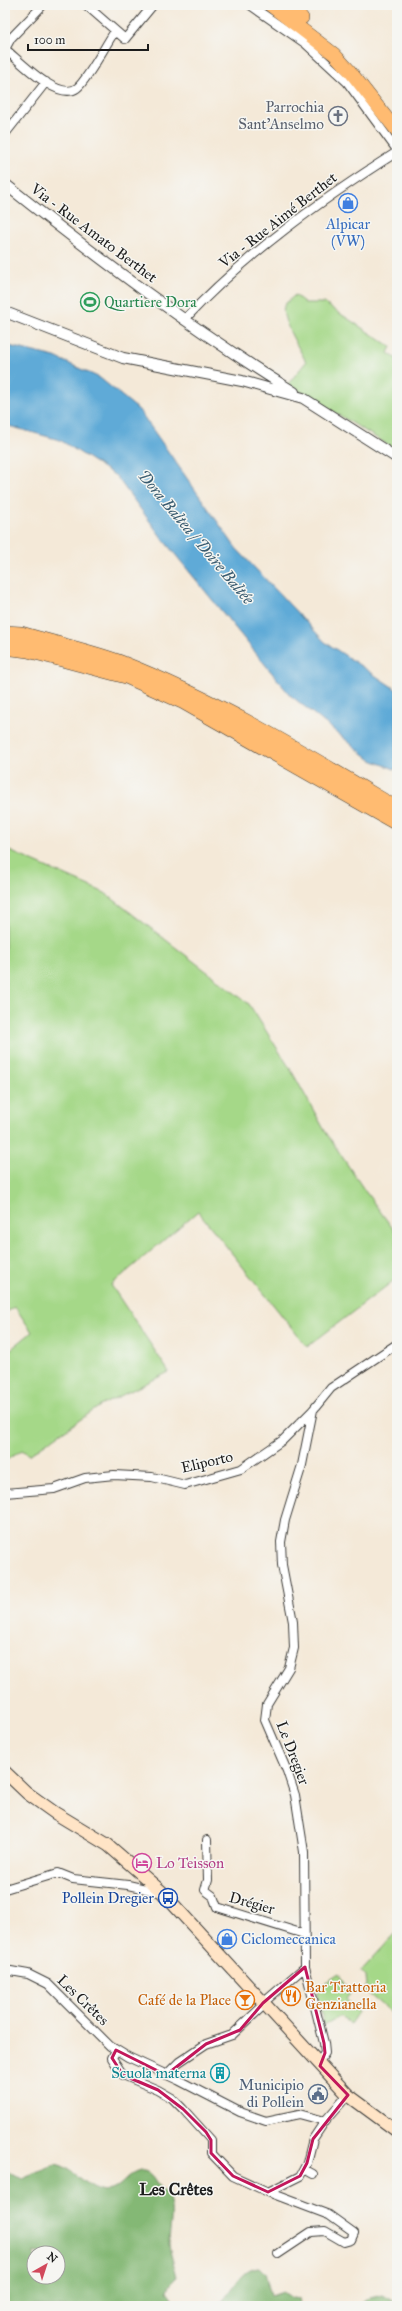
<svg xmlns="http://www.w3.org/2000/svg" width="402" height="2311" viewBox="0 0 402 2311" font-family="'IM FELL Great Primer',serif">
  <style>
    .green { fill: #a5d888; stroke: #607a52 }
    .forest { fill: #84b874; stroke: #506a48; fill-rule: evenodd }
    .water { fill: #5eaad7; stroke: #3d637a }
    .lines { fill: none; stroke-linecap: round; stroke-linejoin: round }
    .minor-casing { stroke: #3c3b38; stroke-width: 10 }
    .tertiary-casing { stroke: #3c3b38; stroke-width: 12 }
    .secondary-casing { stroke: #3c3b38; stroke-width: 14 }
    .primary-casing { stroke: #3c3b38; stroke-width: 14 }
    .motorway-casing { stroke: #3c3b38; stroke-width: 16 }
    .minor { stroke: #fff; stroke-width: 8 }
    .tertiary { stroke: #fff; stroke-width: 10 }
    .secondary { stroke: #ffe4c6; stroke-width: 12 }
    .primary { stroke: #ffbb71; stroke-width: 13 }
    .motorway { stroke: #ffbb71; stroke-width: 15 }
    .marked { fill: none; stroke: #c2185b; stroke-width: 3; stroke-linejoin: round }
    .labels { text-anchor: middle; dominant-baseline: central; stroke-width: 3; stroke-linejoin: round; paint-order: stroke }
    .worship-label { font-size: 15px; fill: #5b616d; stroke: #f6f6f2; text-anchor: end }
    .street-label { font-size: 15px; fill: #1c1c1c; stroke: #f6f6f2 }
    .shop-label { font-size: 15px; fill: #366cbe; stroke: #f6f6f2 }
    .leisure-label { font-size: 15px; fill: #27864d; stroke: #f6f6f2; text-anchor: start }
    .hotel-label { font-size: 15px; fill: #b23c85; stroke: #f6f6f2; text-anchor: start }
    .transit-label { font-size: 15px; fill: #164399; stroke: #f6f6f2; text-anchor: end }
    .food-label { font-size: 15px; fill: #c56008; stroke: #f6f6f2; text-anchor: start }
    .culture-label { font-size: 15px; fill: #0d838f; stroke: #f6f6f2; text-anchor: end }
    .service-label { font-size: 15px; fill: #4e5e75; stroke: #f6f6f2; text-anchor: end }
    .water-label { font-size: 16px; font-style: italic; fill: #3a5c70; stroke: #f6f6f2 }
    .quarter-label { font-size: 17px; font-weight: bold; fill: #1c1c1c; stroke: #f6f6f2 }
  </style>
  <rect width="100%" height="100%" fill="#f6f6f2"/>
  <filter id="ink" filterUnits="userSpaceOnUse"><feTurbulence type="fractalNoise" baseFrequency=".025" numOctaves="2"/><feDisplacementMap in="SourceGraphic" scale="8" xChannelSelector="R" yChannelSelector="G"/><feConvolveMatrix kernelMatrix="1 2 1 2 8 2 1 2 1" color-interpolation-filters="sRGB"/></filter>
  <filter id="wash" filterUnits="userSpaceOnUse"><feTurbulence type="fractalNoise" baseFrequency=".012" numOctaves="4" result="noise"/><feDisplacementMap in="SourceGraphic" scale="16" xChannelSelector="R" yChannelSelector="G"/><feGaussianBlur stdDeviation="0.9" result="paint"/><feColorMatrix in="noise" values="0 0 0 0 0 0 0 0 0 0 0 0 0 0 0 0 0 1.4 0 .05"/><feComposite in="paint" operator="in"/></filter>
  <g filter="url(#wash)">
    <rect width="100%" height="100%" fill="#f4e9d8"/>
    <path class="green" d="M295 295 305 303H324L391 347 388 353 397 359V444L393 448 288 384 306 362C301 351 277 315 285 304 288 301 292 298 295 295Z
      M5 849 105 893 249 1004 291 1070 325 1131 365 1191 397 1234V1278L307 1347 198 1211 111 1285 169 1372 100 1406 29 1455 22 1450 5 1461V1389L8 1386 5 1382V1354L32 1332 15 1307 5 1313Z
      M395 1934H397V2018L364 1990 367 1985 366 1977 361 1971Z
      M339 1974 350 1994 346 1999 358 2012 350 2024 340 2016 324 2025 317 1997V1988Z"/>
    <path class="forest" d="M56 2164C74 2168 83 2185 100 2190 118 2195 123 2177 137 2172 146 2168 152 2175 156 2182 159 2187 165 2190 168 2196 175 2211 169 2228 169 2244 170 2255 175 2266 177 2277L170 2284 168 2291 179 2306H5V2171L23 2178ZM34 2253H58V2277H34Z
      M259 2267 265 2273 271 2296 283 2292 292 2298 300 2299 297 2306H216C233 2296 238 2268 259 2267Z
      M383 2294 397 2302V2306H358L370 2297Z"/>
    <path class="water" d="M5 345 55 357 100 378 139 410 236 548 325 642 397 690V770L371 760 290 695 165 542 116 476 60 440 5 425Z"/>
  </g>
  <g filter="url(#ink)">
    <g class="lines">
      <g class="minor-casing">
        <path id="minor" d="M86 5 125 39 153 5
          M250 5 306 44 347 82 397 150
          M5 49C20 61 58 102 77 88 88 79 106 44 115 31
          M5 49 11 38 43 5
          M5 134 46 82
          M184 320C246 254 321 200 397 152
          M313 1410 302 1465 285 1520 281 1542 282 1565 293 1622 294 1648 289 1668 267 1704 265 1720 287 1771 295 1795 304 1852 305 1967 324 2043 325 2053 321 2059 320 2066
          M5 1493 54 1489 85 1478 114 1475 152 1477 185 1485 241 1469 283 1440 313 1410 331 1388 397 1344
          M207 1840 208 1880 205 1890 213 1896 217 1907 304 1934
          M5 1889 58 1873 73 1879 128 1885 159 1892
          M5 1970 28 1974 48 1984 110 2046 128 2057 178 2080 240 2112 266 2121 299 2114 325 2121
          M263 2003 305 1967
          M116 2050 112 2058 123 2075 158 2090 172 2098 183 2109 211 2140V2153L233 2176 268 2192 300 2176 307 2163 313 2139 325 2121 348 2095
          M166 2075 179 2062 206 2044 232 2035 264 2005
          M304 2169 313 2174
          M268 2192 329 2215 354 2233 351 2240 344 2242 325 2231 311 2232 278 2254"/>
      </g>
      <g class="tertiary-casing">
        <path id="tertiary" d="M5 184C98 258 192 329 294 392
          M5 312 123 358 242 381 303 398 397 458"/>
      </g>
      <g class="secondary-casing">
        <path id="secondary" d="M5 1772 27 1793 55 1813 108 1845 162 1892 348 2095 397 2131"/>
      </g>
      <g class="primary-casing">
        <path id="primary" d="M270 5 334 54 349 70 397 131
          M290 5 302 18"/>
      </g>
      <g class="motorway-casing">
        <path id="motorway" d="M5 633 21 634C54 644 89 651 121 663 220 702 306 755 397 809
          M5 647 28 650 126 676 184 702 397 823"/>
      </g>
      <use href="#minor" class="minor"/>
      <use href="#tertiary" class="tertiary"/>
      <use href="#secondary" class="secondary"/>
      <use href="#primary" class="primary"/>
      <use href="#motorway" class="motorway"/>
    </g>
  </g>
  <path class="marked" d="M305 1967 324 2043 325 2053 320 2066 348 2095 313 2139 307 2163 300 2176 268 2192 233 2176 211 2153V2140L206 2132 183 2109 158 2090 123 2075 112 2058 116 2050 166 2075 206 2044 240 2030 263 2003Z"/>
  <defs>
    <g id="church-ring" transform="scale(1)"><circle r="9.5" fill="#f6f6f2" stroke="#6b7280" stroke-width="1.5"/><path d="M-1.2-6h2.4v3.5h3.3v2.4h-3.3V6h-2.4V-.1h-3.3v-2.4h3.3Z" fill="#6b7280"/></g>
    <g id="shop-ring" transform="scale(1)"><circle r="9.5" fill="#f6f6f2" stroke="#3f7fe0" stroke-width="1.5"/><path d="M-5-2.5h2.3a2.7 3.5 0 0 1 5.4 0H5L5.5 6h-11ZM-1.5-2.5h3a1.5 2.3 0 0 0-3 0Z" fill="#3f7fe0"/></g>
    <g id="stadium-ring" transform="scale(1)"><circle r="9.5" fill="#f6f6f2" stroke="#2e9e5b" stroke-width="1.5"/><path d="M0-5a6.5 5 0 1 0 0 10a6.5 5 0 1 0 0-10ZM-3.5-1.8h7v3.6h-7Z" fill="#2e9e5b"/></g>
    <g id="hotel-ring" transform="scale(1)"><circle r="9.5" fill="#f6f6f2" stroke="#d1479c" stroke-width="1.5"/><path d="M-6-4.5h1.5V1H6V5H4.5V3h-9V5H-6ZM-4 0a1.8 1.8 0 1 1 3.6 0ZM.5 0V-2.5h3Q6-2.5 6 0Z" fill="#d1479c"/></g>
    <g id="bus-ring" transform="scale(1)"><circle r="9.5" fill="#f6f6f2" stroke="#1a4fb4" stroke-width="1.5"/><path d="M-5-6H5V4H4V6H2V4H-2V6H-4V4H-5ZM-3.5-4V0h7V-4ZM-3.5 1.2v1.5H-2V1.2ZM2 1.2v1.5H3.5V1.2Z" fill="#1a4fb4"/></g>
    <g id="restaurant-ring" transform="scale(1)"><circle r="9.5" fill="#f6f6f2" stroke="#e8710a" stroke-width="1.5"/><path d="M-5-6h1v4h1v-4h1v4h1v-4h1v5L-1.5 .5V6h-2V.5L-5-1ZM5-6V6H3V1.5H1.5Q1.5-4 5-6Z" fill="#e8710a"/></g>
    <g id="bar-ring" transform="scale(1)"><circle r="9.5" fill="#f6f6f2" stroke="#e8710a" stroke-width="1.5"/><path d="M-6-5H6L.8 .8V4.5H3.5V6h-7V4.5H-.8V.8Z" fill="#e8710a"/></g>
    <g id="building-ring" transform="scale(1)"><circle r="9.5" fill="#f6f6f2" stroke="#0f9aa8" stroke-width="1.5"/><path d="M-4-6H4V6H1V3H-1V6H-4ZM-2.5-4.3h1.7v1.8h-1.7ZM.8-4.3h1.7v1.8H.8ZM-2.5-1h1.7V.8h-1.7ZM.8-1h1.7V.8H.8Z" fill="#0f9aa8"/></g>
    <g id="civic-ring" transform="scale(1)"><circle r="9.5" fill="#f6f6f2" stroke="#5c6f8a" stroke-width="1.5"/><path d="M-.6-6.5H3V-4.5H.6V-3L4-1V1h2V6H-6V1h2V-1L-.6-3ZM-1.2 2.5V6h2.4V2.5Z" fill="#5c6f8a"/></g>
  </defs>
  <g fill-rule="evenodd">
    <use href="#church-ring" x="338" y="116"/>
    <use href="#shop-ring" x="348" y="203"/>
    <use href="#stadium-ring" x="90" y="302"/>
    <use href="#hotel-ring" x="142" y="1863"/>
    <use href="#bus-ring" x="168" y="1898"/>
    <use href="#shop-ring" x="227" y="1939"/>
    <use href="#restaurant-ring" x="291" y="1996"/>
    <use href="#bar-ring" x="245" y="2000"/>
    <use href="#building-ring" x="220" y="2073"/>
    <use href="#civic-ring" x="318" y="2094"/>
  </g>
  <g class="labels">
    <g class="worship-label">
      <text x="324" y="107">Parrochia<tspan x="324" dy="17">Sant’Anselmo</tspan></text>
    </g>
    <g class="street-label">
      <text transform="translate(278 220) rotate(-38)">Via - Rue Aimé Berthet</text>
      <text transform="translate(94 233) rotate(37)">Via - Rue Amato Berthet</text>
      <text transform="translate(207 1462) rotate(-13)">Eliporto</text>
      <text transform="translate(293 1753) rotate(69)">Le Dregier</text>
      <text transform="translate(252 1903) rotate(16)">Drégier</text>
      <text transform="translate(83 2000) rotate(44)">Les Crêtes</text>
    </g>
    <g class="shop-label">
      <text x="348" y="224">Alpicar<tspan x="348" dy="17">(VW)</tspan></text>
      <text x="241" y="1939" text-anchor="start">Ciclomeccanica</text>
    </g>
    <g class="leisure-label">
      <text x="104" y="302">Quartiere Dora</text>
    </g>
    <g class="hotel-label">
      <text x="156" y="1863">Lo Teisson</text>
    </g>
    <g class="transit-label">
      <text x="154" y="1898">Pollein Dregier</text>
    </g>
    <g class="food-label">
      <text x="305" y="1987">Bar Trattoria<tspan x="305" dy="17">Genzianella</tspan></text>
      <text x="231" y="2000" text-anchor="end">Café de la Place</text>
    </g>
    <g class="culture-label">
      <text x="206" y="2073">Scuola materna</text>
    </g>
    <g class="service-label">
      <text x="304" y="2085">Municipio<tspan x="304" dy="17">di Pollein</tspan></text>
    </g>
    <g class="water-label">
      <text transform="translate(196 537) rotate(50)">Dora Baltea / Doire Baltée</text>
    </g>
    <g class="quarter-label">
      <text x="176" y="2189">Les Crêtes</text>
    </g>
  </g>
  <rect width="402" height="2311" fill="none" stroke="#f6f6f2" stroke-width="20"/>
  <g transform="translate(46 2265) rotate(39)"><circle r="19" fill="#f6f6f2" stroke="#9f9f9c"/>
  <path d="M0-3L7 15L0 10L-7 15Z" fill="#d1495b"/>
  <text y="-6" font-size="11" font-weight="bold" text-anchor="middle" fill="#1c1c1c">N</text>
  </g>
  <path d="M28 44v6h120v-6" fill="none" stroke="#1c1c1c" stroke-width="2"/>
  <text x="34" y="44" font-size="12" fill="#1c1c1c" stroke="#f6f6f2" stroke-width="3" paint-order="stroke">100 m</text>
</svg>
